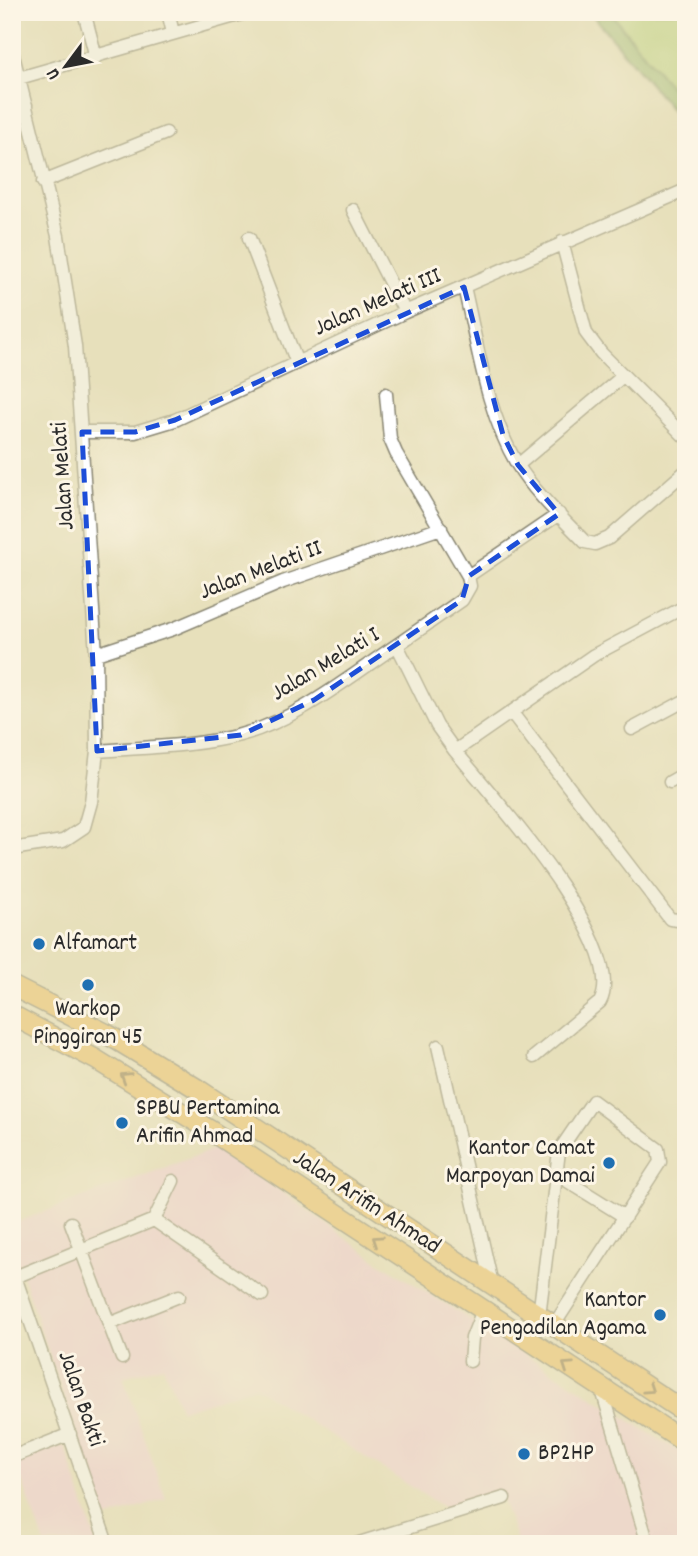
<svg xmlns="http://www.w3.org/2000/svg" width="698" height="1556" viewBox="0 0 698 1556" font-family="Dekko,sans-serif">
  <style>
    .built { fill: #f4cfdc }
    .green { fill: #b5d278; stroke: #707e52; stroke-width: 2 }
    .forest { fill: #90b468; stroke: #5e704a; stroke-width: 2 }
    .lines { fill: none; stroke-linecap: round; stroke-linejoin: round }
    .minor-casing { stroke: #898673; stroke-width: 15 }
    .primary-casing { stroke: #898673; stroke-width: 22 }
    .minor { stroke: #fff; stroke-width: 12 }
    .primary { stroke: #f1c369; stroke-width: 19 }
    .oneway { stroke: #8e774a }
    .marked { fill: none; stroke: #1d4ed8; stroke-width: 5; stroke-dasharray: 14 9; stroke-linejoin: round }
    .poi-dot { fill: #1f6fb2; stroke: #fcf5e5; stroke-width: 2.5 }
    .labels { text-anchor: middle; dominant-baseline: central; stroke-width: 6; stroke-linejoin: round; paint-order: stroke }
    .street-label { font-size: 24px; fill: #2b2b2b; stroke: #fcf5e5 }
    .poi-label { font-size: 24px; fill: #2b2b2b; stroke: #fcf5e5; text-anchor: start }
  </style>
  <rect width="100%" height="100%" fill="#fcf5e5"/>
  <filter id="ink" filterUnits="userSpaceOnUse"><feTurbulence type="fractalNoise" baseFrequency=".0143" numOctaves="2"/><feDisplacementMap in="SourceGraphic" scale="14" xChannelSelector="R" yChannelSelector="G"/><feConvolveMatrix kernelMatrix="1 2 1 2 8 2 1 2 1" color-interpolation-filters="sRGB"/></filter>
  <filter id="wash" filterUnits="userSpaceOnUse"><feTurbulence type="fractalNoise" baseFrequency=".00686" numOctaves="4" result="noise"/><feDisplacementMap in="SourceGraphic" scale="28" xChannelSelector="R" yChannelSelector="G"/><feGaussianBlur stdDeviation="1.57" result="paint"/><feColorMatrix in="noise" values="0 0 0 0 0 0 0 0 0 0 0 0 0 0 0 0 0 1.4 0 .05"/><feComposite in="paint" operator="in"/></filter>
  <g filter="url(#wash)">
    <rect width="100%" height="100%" fill="#e7e0bb"/>
    <path class="built" d="M220 1147 379 1262 686 1456V1544H518L499 1492 446 1509 255 1387 181 1410 163 1366 123 1377 166 1499 106 1519 12 1247V1224Z
      M65 1446 97 1544H45L12 1454Z"/>
    <path class="green" d="M590 12H686V127Z"/>
    <path class="forest" d="M590 12H610L686 106V127Z"/>
  </g>
  <g filter="url(#ink)">
    <g class="lines">
      <g class="minor-casing">
        <path id="minor" d="M84 12 96 57
          M168 12 173 33
          M12 51 58 236 75 346 96 654 97 751 91 802 84 827 63 841 12 849
          M19 78 249 12
          M12 111 26 105
          M43 182 166 133
          M353 210 405 312
          M249 238 297 363
          M562 242 586 333 601 353 686 438
          M464 287C478 346 486 411 517 464 534 492 562 518 585 542L595 544 609 538 686 471
          M386 394 390 439 396 453 468 576 470 586 462 600 397 645
          M82 432H135L175 420 405 312 686 190
          M518 465 623 376
          M468 576 559 514
          M96 654 173 629 283 582 441 528
          M512 713 670 919 686 921
          M632 729 686 700
          M97 751C144 747 194 747 240 735 297 720 349 677 397 645L437 726 455 751 594 655 686 606
          M455 751C490 793 630 947 600 1002L534 1057
          M670 782 686 773
          M438 1046 492 1284
          M556 1174 625 1217
          M154 1220 173 1181
          M71 1223 122 1358
          M12 1268 107 1544
          M15 1277 154 1220 262 1295
          M539 1316 559 1151 593 1101 658 1149 660 1162 554 1325
          M109 1324 179 1296
          M470 1361 472 1338 483 1310
          M602 1390 648 1544
          M12 1457 70 1434
          M356 1544 504 1498"/>
      </g>
      <g class="primary-casing">
        <path id="primary" d="M12 986 107 1034 196 1088 686 1413
          M12 1015 95 1059 208 1129 686 1443"/>
      </g>
      <use href="#minor" class="minor"/>
      <use href="#primary" class="primary"/>
    </g>
    <defs><path id="oneway-chevron" d="M-2-3.5L2.5 0L-2 3.5" fill="none" stroke-width="1.6" stroke-linecap="round" stroke-linejoin="round" transform="scale(1.75)"/></defs>
    <g class="oneway">
      <use href="#oneway-chevron" transform="translate(125 1077) rotate(-148)"/>
      <use href="#oneway-chevron" transform="translate(377 1240) rotate(-146)"/>
      <use href="#oneway-chevron" transform="translate(567 1366) rotate(-146)"/>
      <use href="#oneway-chevron" transform="translate(649 1389) rotate(34)"/>
    </g>
  </g>
  <path d="M0 0H698V1556H0ZM464 287 503 435 518 465 559 514 469 576 462 600 314 700 241 735 97 751 82 432H135L175 420Z" fill="#e7e0bb" fill-opacity=".55" fill-rule="evenodd"/>
  <path class="marked" d="M464 287 503 435 518 465 559 514 469 576 462 600 314 700 241 735 97 751 82 432H135L175 420Z"/>
  <g class="poi-dot">
    <circle cx="39" cy="944" r="7"/>
    <circle cx="88" cy="985" r="7"/>
    <circle cx="122" cy="1123" r="7"/>
    <circle cx="609" cy="1163" r="7"/>
    <circle cx="660" cy="1315" r="7"/>
    <circle cx="524" cy="1454" r="7"/>
  </g>
  <g class="labels">
    <g class="street-label">
      <text transform="translate(378 303) rotate(-24)">Jalan Melati III</text>
      <text transform="translate(64 476) rotate(-94)">Jalan Melati</text>
      <text transform="translate(261 571) rotate(-21)">Jalan Melati II</text>
      <text transform="translate(326 665) rotate(-31)">Jalan Melati I</text>
      <text transform="translate(366 1203) rotate(33)">Jalan Arifin Ahmad</text>
      <text transform="translate(80 1399) rotate(71)">Jalan Bakti</text>
    </g>
    <g class="poi-label">
      <text x="53" y="944">Alfamart</text>
      <text x="88" y="1010" text-anchor="middle">Warkop<tspan x="88" dy="28">Pinggiran 45</tspan></text>
      <text x="136" y="1109">SPBU Pertamina<tspan x="136" dy="28">Arifin Ahmad</tspan></text>
      <text x="595" y="1149" text-anchor="end">Kantor Camat<tspan x="595" dy="28">Marpoyan Damai</tspan></text>
      <text x="646" y="1301" text-anchor="end">Kantor<tspan x="646" dy="28">Pengadilan Agama</tspan></text>
      <text x="538" y="1454">BP2HP</text>
    </g>
  </g>
  <rect width="698" height="1556" fill="none" stroke="#fcf5e5" stroke-width="42"/>
  <g transform="translate(66 66) rotate(238)" stroke="#fcf5e5" stroke-width="5" paint-order="stroke">
  <path d="M0-5L12 26L0 18L-12 26Z" fill="#2b2b2b"/>
  <text y="-10" font-size="19" font-weight="bold" text-anchor="middle" fill="#2b2b2b">U</text>
  </g>
</svg>
